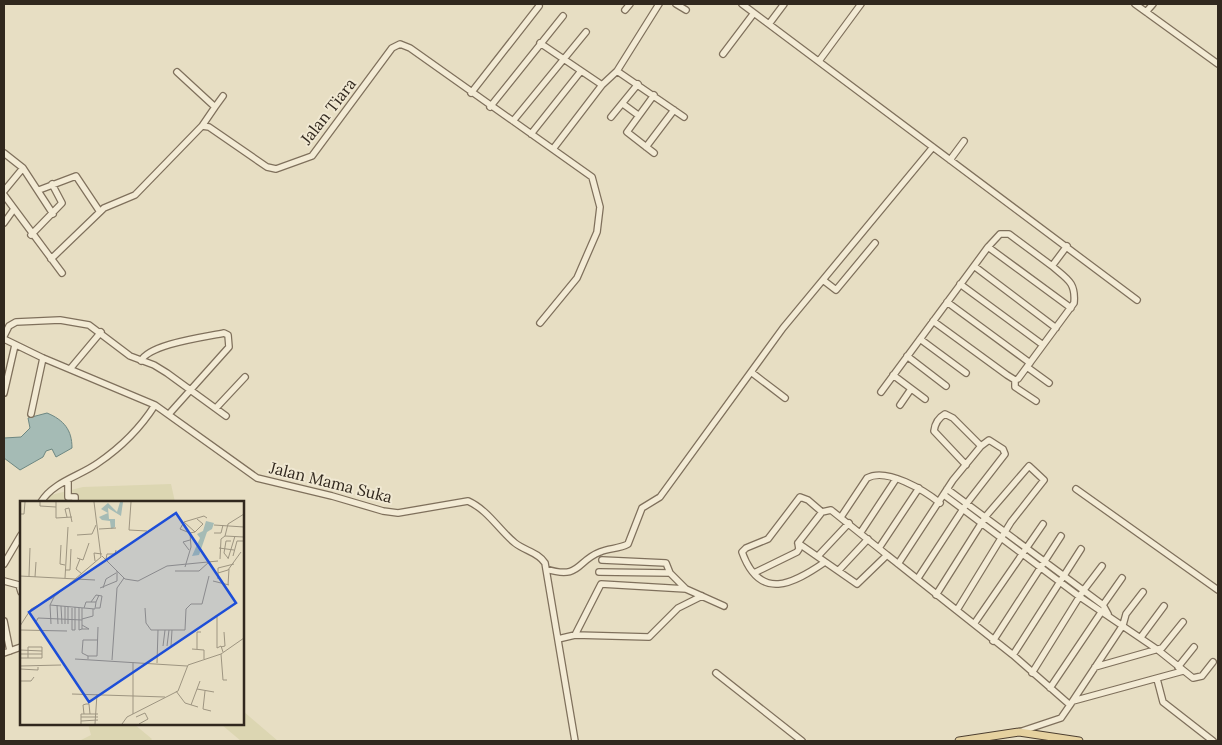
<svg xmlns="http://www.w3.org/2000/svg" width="1222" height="745" viewBox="0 0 1222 745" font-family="Lora,serif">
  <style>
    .farmland { fill: #dcd6b2 }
    .water { fill: #a5bbb5; stroke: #6d8782 }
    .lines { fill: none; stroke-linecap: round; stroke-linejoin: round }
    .minor-casing { stroke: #7f705c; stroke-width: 8 }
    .major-casing { stroke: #4d3f30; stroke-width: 9 }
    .minor { stroke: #f3ebd5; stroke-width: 5.5 }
    .major { stroke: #e6d2a0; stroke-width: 7 }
    .labels { text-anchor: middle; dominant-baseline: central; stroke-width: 4; stroke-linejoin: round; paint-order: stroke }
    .street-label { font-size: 16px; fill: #31281e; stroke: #f0e8d2 }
    .inset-road { fill: none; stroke: #9e9581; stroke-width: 1 }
    .view { fill: #1d4ed8; fill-opacity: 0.15; stroke: #1d4ed8; stroke-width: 2.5 }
    .inset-edge { fill: none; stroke: #31281e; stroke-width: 2.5 }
  </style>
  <rect width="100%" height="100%" fill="#e7dec3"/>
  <path class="farmland" d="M171 484 175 502H44L47 496 83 487Z
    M243 711 278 741H241L222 725 242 724Z
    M88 724H134L152 739 150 741H79L91 735Z"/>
  <path class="water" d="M47 413C64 420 72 430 72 448L56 457 52 449 46 451 43 457 20 470 4 458V438L21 437 30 428 28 418Z"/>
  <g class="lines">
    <g class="minor-casing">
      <path id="minor" d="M676 4 686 10
        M742 4 1137 300
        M1135 4 1218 64
        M625 10 630 4
        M1146 12 1153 4
        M769 24 784 4
        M540 43 602 85
        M723 54 754 13
        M819 61 861 4
        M617 71 684 117
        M177 72 215 107 202 126
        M471 93 539 6
        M654 95 627 132 654 153
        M623 104 638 115
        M215 107 223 96
        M490 107 563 16
        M611 117 638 84
        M513 121 586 32
        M531 134 581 71
        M646 147 674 110
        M553 149 602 85 617 71 659 4
        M4 153 23 168 53 214
        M950 160 964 141
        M39 190 76 176 100 212
        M4 191 23 168
        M4 195 62 273
        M4 223 14 209
        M31 235 62 203 52 184
        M988 247 1071 308
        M51 259 104 208 135 195 202 126 209 127 267 167 276 169 312 156 392 48 400 44 410 48 592 177 600 207 597 232 577 278 540 323
        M974 266 1056 328
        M823 280 836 290 875 243
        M960 284 1043 345
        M947 302 1030 363
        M933 321 1007 375 1015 380 1018 379 1074 303C1076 282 1067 279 1052 266
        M4 336 9 326 16 322 60 320 89 325 130 356 154 365 167 373 226 416
        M4 339 43 358 155 405 257 478 332 496 383 511 398 513 468 501C488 510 499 530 515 543 525 551 538 552 545 563L575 741
        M920 339 966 373
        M907 356 946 386
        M141 361C149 344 205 337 224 333L228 335 229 347 169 414
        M1027 367 1049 383
        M70 369 101 332
        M751 372 785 398
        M893 375 925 399
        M1015 380V387L1036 401
        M881 392 988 247 1000 234H1009L1052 266 1067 246
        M4 393 15 345
        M900 405 911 389
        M216 408 245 377
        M31 414 43 358
        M966 465 934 431C935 423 938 418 945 414L953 418 981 446
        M68 480V497H75V502
        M947 489 1103 605 1108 614
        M1076 489 1218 590
        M944 495 1080 597 1158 650 1193 678 1202 676 1213 662
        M41 502C53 482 80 476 98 463 120 448 141 427 155 405
        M822 512 808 500 800 497 768 539 746 548 742 552C760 602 793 584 825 562
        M841 517 867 478C887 467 925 491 940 503
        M861 532 896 479
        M798 543 822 512 831 510 887 555
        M879 548 919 488
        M818 556 849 523
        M602 560 666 563 670 573
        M4 564 21 535
        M898 564 953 480 981 446 989 440 1003 449 1005 454 967 503 918 578
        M546 569C581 580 576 561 600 552 609 548 619 549 628 544L642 508 660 497 783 328 933 147
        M839 570 868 539
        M599 572 670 573 686 589
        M754 573 797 552 799 549 798 543 857 584 887 555 1013 655 1070 705 1061 718 1019 732
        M4 581 19 585 21 592
        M936 595 986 516 1029 466 1044 480 1011 522 957 610
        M1103 605 1122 578
        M4 621 10 651
        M974 624 1043 524
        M575 635 649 637 678 608 702 596
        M1141 637 1164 606
        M558 639 575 635 601 584 686 589 724 606
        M993 641 1061 536
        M4 653 21 647
        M1013 655 1081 549
        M1095 667 1162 648 1183 622
        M1178 667 1194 647
        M716 673 802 741
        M1032 673 1083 591 1102 566
        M1157 679 1163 702 1213 741
        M1050 688 1102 611
        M1073 701 1183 671
        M1070 705 1123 625 1126 614 1143 592"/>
    </g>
    <g class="major-casing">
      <path id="major" d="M959 741 1019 732 1079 741"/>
    </g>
    <use href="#minor" class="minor"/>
    <use href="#major" class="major"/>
  </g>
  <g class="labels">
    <g class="street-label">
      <text transform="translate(328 111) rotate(-52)">Jalan Tiara</text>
      <text transform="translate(331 482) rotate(14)">Jalan Mama Suka</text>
    </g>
  </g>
  <g transform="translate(20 501)">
    <rect width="224" height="224" fill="#e7dec3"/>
    <path d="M100 1H103L101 15 88 7 89 18H95V26L91 28 90 20 82 19 79 16 88 12 81 8 88 2 97 11ZM186 20 194 22 192 28 187 31 179 54 172 55 180 37 177 33 183 30Z" fill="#a5bbb5"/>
    <path class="inset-road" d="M20 1V5L36 6M36 1V17L52 16M111 1 109 29 127 30M0 13H4L5 1M47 16 45 8 49 7 52 21M164 21 160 28 170 32M194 24 224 26M79 28 96 27M175 31 183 23 177 18M194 32H201L203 24M57 34 72 33 76 24M205 35 224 36M41 44 40 63 45 64M199 47 214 49M169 49 163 41 170 39M82 55 105 78 118 80 147 65 198 60M213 55 217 40H224M57 57 63 59 69 42M208 57 204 52 206 40H211M60 58 56 68 62 73M86 58 87 53H95L96 49M200 58 201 38 205 35 208 23 224 13M208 58 215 35M75 60 74 52 82 53M165 66 171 46 170 32 175 31 164 21 184 15 187 17M45 69H50L51 48M155 70H179L189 61M198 72 208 69 221 51M0 75 75 79M9 75 10 47M15 76 16 61M45 77 48 26M198 78V67L214 63M193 80 209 84M208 84 209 68M80 87 97 80V70M83 87 86 78 96 72M34 96 30 104 64 107 66 101H76L79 94M71 101 76 94 82 95 80 107H76M30 104 31 123M37 104 38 123M41 105 42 123M45 105V123M52 107V129H55V106M59 107V129L62 128V107M64 107 75 108 76 101M125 107 126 122 131 129H165L166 108 171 103H182L189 75M197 116V147L201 145 203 151M62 118 73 115V108M16 121 18 117 62 119M48 123V106M0 125 11 108 34 96 81 56 74 1M62 128H69L62 124M0 129 47 130M143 145 145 129M147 145 149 129M151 145 152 129M201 146 205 145 204 131M172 148 184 149V158M177 148V131H181M0 149 22 150M0 153H22M201 153 203 179H207M68 155 62 152 63 139H78M0 157H22V146H8V157M55 158 167 165M68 158V155H77L78 126M92 159 97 87 104 77M113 161V213M137 162 138 129M0 165 41 164M0 168 18 169V166M0 180H11L14 176M177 188 194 191M156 190 165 202 178 206M185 190 183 208 191 210M52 193 145 196M171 204 180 180M64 213 63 204 66 203H69L70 213M61 216H78M116 216 125 212 128 218 119 223M61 220 78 219M61 223V213H78M75 223 77 193M102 223 107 216 158 190 168 164 201 153 224 137"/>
    <path class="view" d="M156 12 216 102 69 201 9 111Z"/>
    <rect width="224" height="224" class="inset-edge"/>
  </g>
  <rect width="1222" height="745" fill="none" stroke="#31281e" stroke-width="10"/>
</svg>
